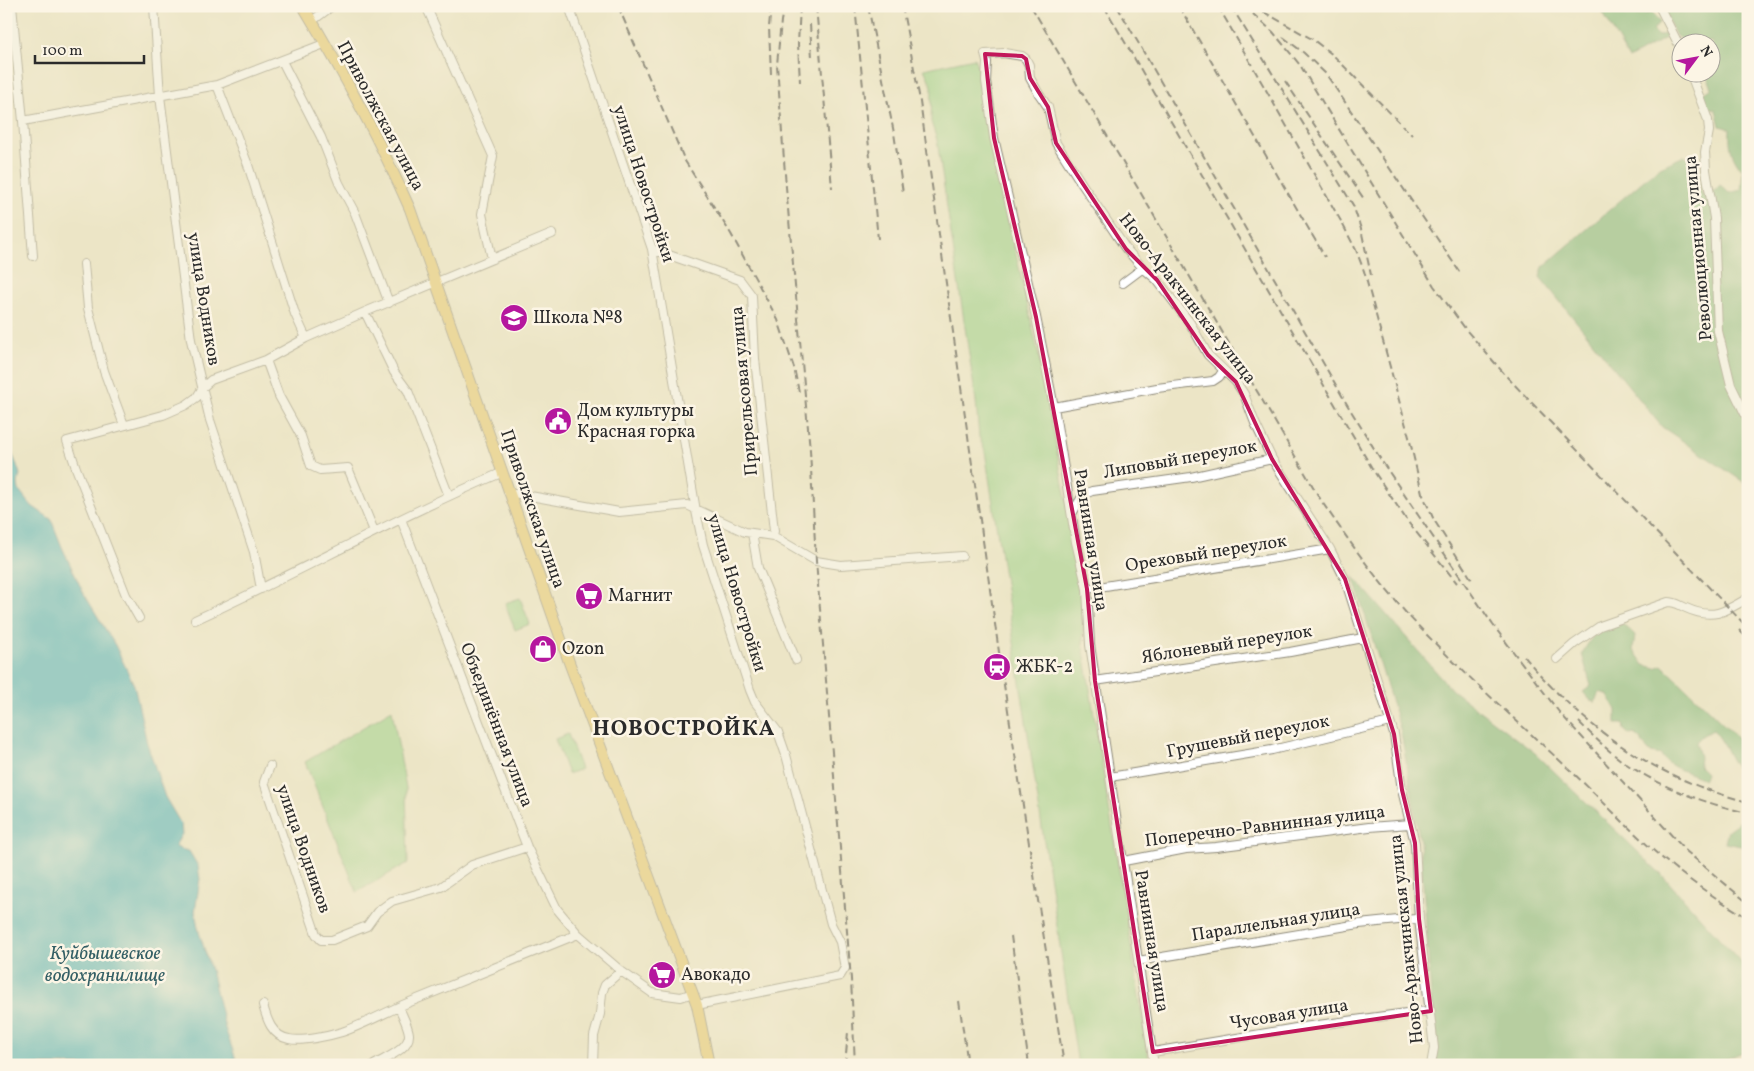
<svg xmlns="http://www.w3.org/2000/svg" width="1754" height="1071" viewBox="0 0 1754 1071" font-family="Vollkorn,serif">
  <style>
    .green { fill: #92cf84; stroke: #5e7d58 }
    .forest { fill: #75b272; stroke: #506e4e }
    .water { fill: #3faebc; stroke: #356c74 }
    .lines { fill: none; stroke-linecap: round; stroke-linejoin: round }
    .minor-casing { stroke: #8c8878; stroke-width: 10 }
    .major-casing { stroke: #8c8878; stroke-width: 12 }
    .minor { stroke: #fff; stroke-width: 8 }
    .major { stroke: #e9c769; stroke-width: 10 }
    .rail { stroke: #2b2b2b; stroke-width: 2; stroke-dasharray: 8 4; stroke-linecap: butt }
    .marked { fill: none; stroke: #c2185b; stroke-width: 4; stroke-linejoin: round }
    .labels { text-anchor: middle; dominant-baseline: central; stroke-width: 5; stroke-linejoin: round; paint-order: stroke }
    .street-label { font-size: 18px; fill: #2b2b2b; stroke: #fcf5e5 }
    .poi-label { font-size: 18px; fill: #2b2b2b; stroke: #fcf5e5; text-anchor: start }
    .water-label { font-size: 19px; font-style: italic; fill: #335f65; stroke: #fcf5e5 }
    .district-label { font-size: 22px; font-weight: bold; letter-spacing: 1px; fill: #2b2b2b; stroke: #fcf5e5 }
  </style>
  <rect width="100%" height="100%" fill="#fcf5e5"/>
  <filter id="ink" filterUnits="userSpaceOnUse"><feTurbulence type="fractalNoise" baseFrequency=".02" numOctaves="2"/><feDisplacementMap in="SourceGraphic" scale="10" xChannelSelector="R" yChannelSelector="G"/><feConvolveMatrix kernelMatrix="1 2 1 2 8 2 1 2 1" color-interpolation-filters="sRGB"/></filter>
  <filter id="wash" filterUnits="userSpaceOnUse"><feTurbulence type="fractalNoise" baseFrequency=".0096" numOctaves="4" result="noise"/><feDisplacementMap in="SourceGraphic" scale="20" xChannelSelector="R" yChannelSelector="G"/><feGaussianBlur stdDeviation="1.12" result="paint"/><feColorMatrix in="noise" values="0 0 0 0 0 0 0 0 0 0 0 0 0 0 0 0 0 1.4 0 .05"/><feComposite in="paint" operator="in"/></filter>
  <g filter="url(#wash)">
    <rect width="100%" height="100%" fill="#ece5c6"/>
    <path class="green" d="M974 58 984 82 990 139 1038 352 1083 589V645L1150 1065H1078L985 451 979 437 976 401 937 140 931 122 932 86 924 69Z
      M520 598 530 624 515 630 505 603Z
      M392 710 406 788 408 863 357 892 305 762Z
      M568 734 581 769 568 774 555 739Z"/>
    <path class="forest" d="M1599 6H1642L1640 11 1644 14 1651 12 1660 22 1653 31 1658 36 1667 33 1669 36 1629 59Z
      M1661 6H1748V89L1746 97 1748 122V488L1742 481 1662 427 1540 277 1543 267 1658 168 1684 156 1694 162 1702 194 1714 191 1720 185 1729 193 1741 190 1743 171C1731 156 1729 148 1730 129L1720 126 1716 110 1707 106 1702 95 1712 88 1706 73 1712 72V42H1683L1682 39 1676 36Z
      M1353 576 1452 690 1535 753 1663 876 1748 970V1037L1743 1052 1712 1065H1436L1420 842 1401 732Z
      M1623 624 1635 635 1633 649 1644 665 1656 668 1662 665 1748 748V769L1736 767C1727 755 1723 739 1713 730L1703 735 1696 742 1700 757 1699 766 1706 773 1704 779C1691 773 1668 768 1661 755L1651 753 1642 743V740L1635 734 1630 735 1624 730 1623 724H1616V710L1607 694 1599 692 1595 702 1591 701 1583 692 1591 686 1582 654C1594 632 1598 628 1623 624Z
      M1739 822 1748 824V852L1742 846 1725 843 1728 830Z"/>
    <path class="water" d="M6 439 17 465 20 474 18 483 19 490 32 506 51 519 62 547 83 592 115 645 134 685 147 743 165 797 181 824 182 834 175 846 180 849 189 851 198 866 200 879 195 912 199 932 211 970 225 1028 238 1065H6Z"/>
  </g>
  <g filter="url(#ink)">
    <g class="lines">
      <g class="minor-casing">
        <path id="minor" d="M12 6 23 121 33 256
          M154 6 160 96 191 340 210 420 254 552 261 589
          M426 6 493 156 482 214 492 259
          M569 6 652 249 696 511 703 545 750 690 755 702 778 732 786 755 831 924 840 942 845 968 840 976 697 1005
          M1659 6 1682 51
          M312 21 332 6
          M282 61 321 137 339 183 355 213 389 303
          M1690 72 1708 120 1709 131 1705 152 1706 170 1714 218 1718 331 1731 385 1748 420
          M217 85 248 165 295 314 306 338
          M23 121 217 85 324 44
          M652 249 740 280 752 296 755 359 774 531 773 536
          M84 264 88 308 104 371 124 425
          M1123 283 1143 268
          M365 312 394 372 408 391 449 496
          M266 360 279 396 301 436 311 466 320 470 348 468 374 531
          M1054 407 1157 388 1213 381 1219 377 1223 371
          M508 492 619 512 687 505 745 532 773 536 816 561 841 565 962 556
          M1073 512 1083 495 1092 491 1191 477 1272 459
          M752 533 758 568 796 660
          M1087 589 1330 549
          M139 618 126 595 76 468 67 441 163 415 186 405 197 397 203 387 211 380 266 360 306 338 365 312 552 234
          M195 620C298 573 397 517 501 473
          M1557 659 1574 644 1600 626 1668 602C1676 602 1679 605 1686 608 1712 620 1725 612 1748 598
          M1095 681 1290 652 1363 638
          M270 766 264 782 316 934 321 940H332L367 926 377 912 392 901 441 887 472 865 527 847
          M1110 777 1272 750 1390 722
          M1124 861 1186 849 1216 847 1369 827 1410 824
          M578 934 621 971 652 993 681 997 693 993
          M1138 961 1359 924 1398 920 1419 919
          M263 1005C267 1020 272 1036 289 1039 302 1042 329 1036 342 1032 363 1025 384 1013 405 1004 463 981 520 957 578 934L557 909 527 847 401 519
          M1153 1052 1296 1028 1414 1012 1431 1011
          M374 1065C385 1058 410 1049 409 1034 408 1025 402 1015 399 1007
          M593 1065 594 1036 600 1014 602 993 605 985 621 971
          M1154 1065 1090 645 1087 589 1076 542 1054 407 1036 317 994 138 986 81 987 62 985 54 1004 53 1022 56 1026 59 1029 65 1030 78 1039 94 1048 107 1056 143 1082 184 1126 249 1143 268 1157 280 1190 323 1208 355 1236 382 1244 394 1255 423 1272 459 1330 549 1345 579 1394 734 1402 790 1415 843 1419 919 1434 1048 1431 1065"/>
      </g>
      <g class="major-casing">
        <path id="major" d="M303 6C343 72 379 139 410 209L569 662 697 1005 709 1065"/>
      </g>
      <use href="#minor" class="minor"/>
      <use href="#major" class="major"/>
      <path class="rail" d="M618 6 685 161 731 234 778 320 794 368 799 392
        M784 6 781 21 777 65 786 187 810 450 816 561 851 979 855 1065
        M800 6 798 44 800 82
        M816 6 832 188
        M855 6 878 239
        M868 6 894 133 903 193
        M902 6 919 95 1001 666 1064 1065
        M1031 6 1322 502C1349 541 1376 579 1407 614 1458 669 1516 720 1571 771 1603 801 1633 834 1667 862 1692 883 1720 901 1748 918
        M1104 6 1373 470 1408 522 1457 583
        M1117 6 1348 406 1383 463 1418 515 1493 625 1559 712 1686 851 1748 903
        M1179 6 1325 257
        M1218 6 1342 223 1356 250 1364 271 1409 437 1422 493 1434 520 1472 580
        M1231 6 1353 205 1361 229 1371 275
        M1244 6 1273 32 1300 65 1434 286 1467 331 1508 378 1748 628
        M1253 6 1312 39 1333 55 1412 135
        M810 24 812 58
        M1283 37 1304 53 1326 74 1461 274
        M771 74 769 27 771 6
        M1285 81 1364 199
        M1739 630 1748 639
        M1524 656C1585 730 1655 778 1748 802
        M1579 722C1595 738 1612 755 1631 767 1666 789 1707 804 1748 813
        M1011 936 1029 1065
        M959 1001 968 1065
        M845 1065 848 1032"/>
    </g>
  </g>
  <path d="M0 0H1754V1071H0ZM985 54 1022 56 1026 59 1030 78 1048 107 1056 143 1126 249 1157 280 1208 355 1236 382 1272 459 1345 579 1394 734 1402 790 1415 843 1419 919 1431 1011 1153 1052 1095 681 1087 589 1036 317 994 138Z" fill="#ece5c6" fill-opacity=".55" fill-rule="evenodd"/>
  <path class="marked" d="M985 54 1022 56 1026 59 1030 78 1048 107 1056 143 1126 249 1157 280 1208 355 1236 382 1272 459 1345 579 1394 734 1402 790 1415 843 1419 919 1431 1011 1153 1052 1095 681 1087 589 1036 317 994 138Z"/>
  <defs>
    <g id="school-disc" transform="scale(1.4375)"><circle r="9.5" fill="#b5179e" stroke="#fcf5e5"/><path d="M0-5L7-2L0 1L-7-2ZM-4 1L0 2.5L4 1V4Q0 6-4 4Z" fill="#fff"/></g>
    <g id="civic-disc" transform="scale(1.4375)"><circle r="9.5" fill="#b5179e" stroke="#fcf5e5"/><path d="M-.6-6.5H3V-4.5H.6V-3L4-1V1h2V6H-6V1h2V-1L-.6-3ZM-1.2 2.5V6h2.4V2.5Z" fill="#fff"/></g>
    <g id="supermarket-disc" transform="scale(1.4375)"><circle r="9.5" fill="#b5179e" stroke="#fcf5e5"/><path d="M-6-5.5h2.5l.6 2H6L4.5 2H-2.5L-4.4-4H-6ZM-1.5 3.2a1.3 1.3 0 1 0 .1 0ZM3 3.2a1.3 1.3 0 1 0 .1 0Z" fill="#fff"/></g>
    <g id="shop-disc" transform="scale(1.4375)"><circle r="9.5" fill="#b5179e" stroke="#fcf5e5"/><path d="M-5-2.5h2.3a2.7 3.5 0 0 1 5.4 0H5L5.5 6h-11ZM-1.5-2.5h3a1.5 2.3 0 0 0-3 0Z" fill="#fff"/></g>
    <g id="station-disc" transform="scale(1.4375)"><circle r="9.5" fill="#b5179e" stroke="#fcf5e5"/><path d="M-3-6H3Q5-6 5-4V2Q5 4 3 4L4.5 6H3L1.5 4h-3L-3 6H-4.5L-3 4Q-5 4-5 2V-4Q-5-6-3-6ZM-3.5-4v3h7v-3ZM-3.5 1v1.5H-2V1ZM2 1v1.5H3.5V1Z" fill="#fff"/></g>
  </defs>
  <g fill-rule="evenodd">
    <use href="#school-disc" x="514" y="318"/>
    <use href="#civic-disc" x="558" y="421"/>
    <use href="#supermarket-disc" x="589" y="596"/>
    <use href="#shop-disc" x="543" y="649"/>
    <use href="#station-disc" x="997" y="667"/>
    <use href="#supermarket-disc" x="662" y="975"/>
  </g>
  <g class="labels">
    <g class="street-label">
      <text transform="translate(380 116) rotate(62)">Приволжская улица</text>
      <text transform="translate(643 184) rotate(72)">улица Новостройки</text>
      <text transform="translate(1699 248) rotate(-95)">Революционная улица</text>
      <text transform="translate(203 299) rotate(81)">улица Водников</text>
      <text transform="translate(1187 299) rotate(52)">Ново-Аракчинская улица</text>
      <text transform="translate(745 391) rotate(-95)">Прирельсовая улица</text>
      <text transform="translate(1180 460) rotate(-10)">Липовый переулок</text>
      <text transform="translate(532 509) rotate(71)">Приволжская улица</text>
      <text transform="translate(1090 540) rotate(81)">Равнинная улица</text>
      <text transform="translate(1206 554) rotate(-9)">Ореховый переулок</text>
      <text transform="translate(736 593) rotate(73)">улица Новостройки</text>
      <text transform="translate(1227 645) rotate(-9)">Яблоневый переулок</text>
      <text transform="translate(496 725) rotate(69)">Объединённая улица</text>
      <text transform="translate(1248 737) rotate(-11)">Грушевый переулок</text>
      <text transform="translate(1265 827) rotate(-7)">Поперечно-Равнинная улица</text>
      <text transform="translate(303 849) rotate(71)">улица Водников</text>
      <text transform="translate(1276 923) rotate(-9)">Параллельная улица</text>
      <text transform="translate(1407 939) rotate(-96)">Ново-Аракчинская улица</text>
      <text transform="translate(1151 941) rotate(81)">Равнинная улица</text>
      <text transform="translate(1289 1015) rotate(-9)">Чусовая улица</text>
    </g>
    <g class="poi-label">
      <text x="533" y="318">Школа №8</text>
      <text x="577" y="411">Дом культуры<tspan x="577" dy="21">Красная горка</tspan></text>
      <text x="608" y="596">Магнит</text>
      <text x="562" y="649">Ozon</text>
      <text x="1016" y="667">ЖБК-2</text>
      <text x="681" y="975">Авокадо</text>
    </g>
    <g class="water-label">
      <text x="105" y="954">Куйбышевское<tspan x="105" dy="22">водохранилище</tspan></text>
    </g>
    <g class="district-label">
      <text x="684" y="729">НОВОСТРОЙКА</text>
    </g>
  </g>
  <rect width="1754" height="1071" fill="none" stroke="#fcf5e5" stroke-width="25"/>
  <g transform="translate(1696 58) rotate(58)"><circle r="24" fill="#fcf5e5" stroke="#a8a49b"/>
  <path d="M0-4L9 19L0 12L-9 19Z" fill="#b5179e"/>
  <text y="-8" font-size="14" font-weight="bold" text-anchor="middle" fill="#2b2b2b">N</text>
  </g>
  <path d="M35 55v8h109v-8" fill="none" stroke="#2b2b2b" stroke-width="2.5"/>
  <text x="42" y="55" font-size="15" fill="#2b2b2b" stroke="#fcf5e5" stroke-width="4" paint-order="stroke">100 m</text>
</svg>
